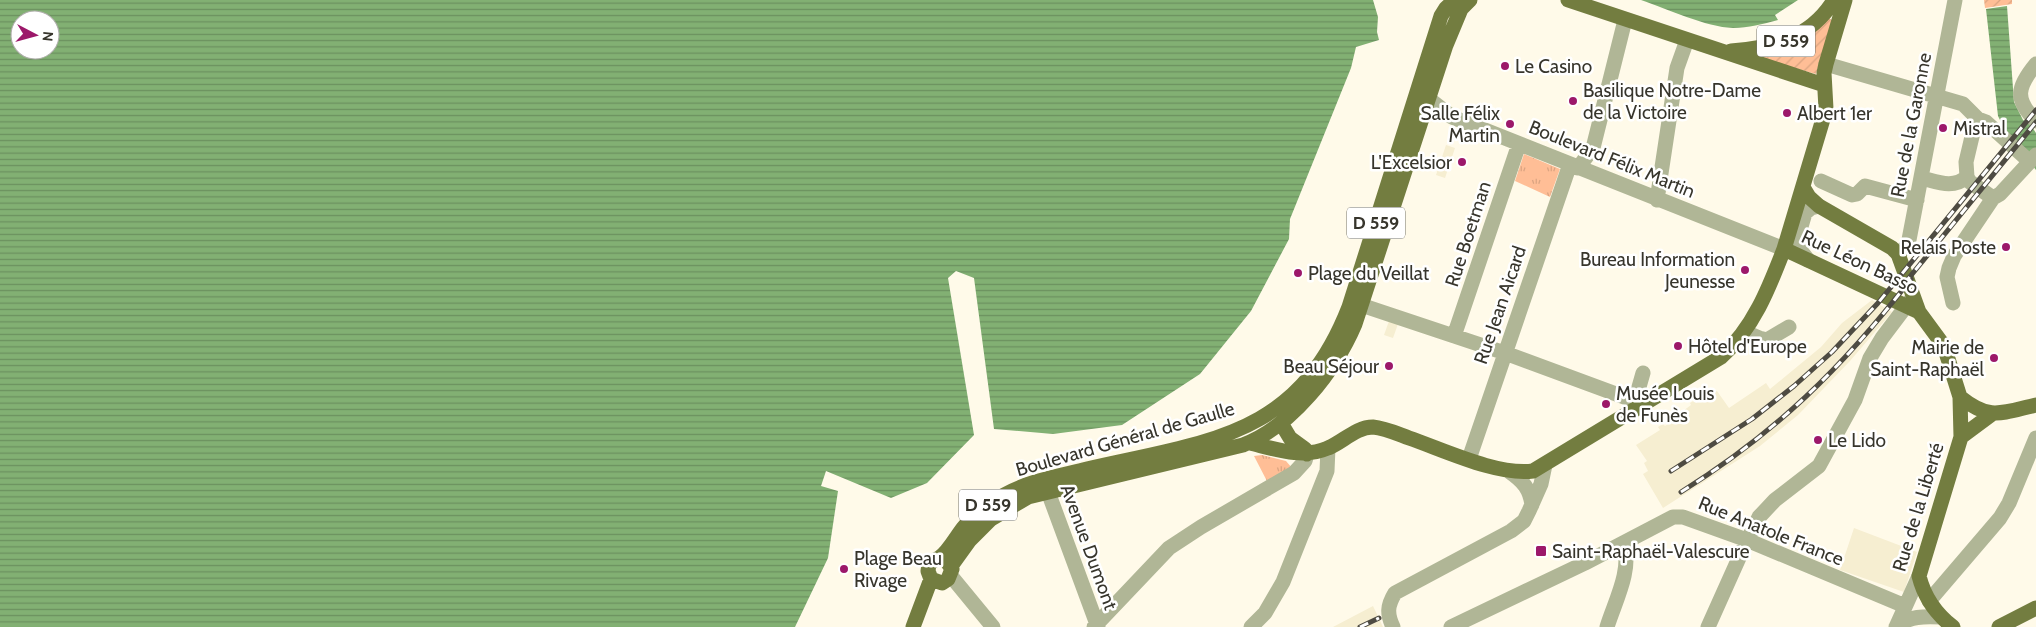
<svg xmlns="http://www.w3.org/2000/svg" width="2036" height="627" viewBox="0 0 2036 627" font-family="Cabin,sans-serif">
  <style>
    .built { fill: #f6eed1 }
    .grass { fill: url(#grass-tufts) }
    .garden { fill: url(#garden-furrows) }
    .water { fill: url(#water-rules); fill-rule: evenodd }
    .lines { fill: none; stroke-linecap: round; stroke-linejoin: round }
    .minor { stroke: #b0b696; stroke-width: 15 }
    .major { stroke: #737d40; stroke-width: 15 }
    .rail-casing { stroke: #4e4b42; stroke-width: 5 }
    .rail { stroke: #fff; stroke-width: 3; stroke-dasharray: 9; stroke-linecap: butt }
    .poi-dot { fill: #9c186a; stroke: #fff; stroke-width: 2 }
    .labels { text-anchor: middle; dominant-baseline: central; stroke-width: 5; stroke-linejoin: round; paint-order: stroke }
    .shield { fill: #fff; stroke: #73726b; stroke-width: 1 }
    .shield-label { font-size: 18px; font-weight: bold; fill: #37352c }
    .poi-label { font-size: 19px; fill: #37352c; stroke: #fff; text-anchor: start }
    .street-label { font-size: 19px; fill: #37352c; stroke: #fff }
  </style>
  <defs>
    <pattern id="grass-tufts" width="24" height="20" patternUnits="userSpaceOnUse" patternTransform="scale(1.25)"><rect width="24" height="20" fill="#ffbe96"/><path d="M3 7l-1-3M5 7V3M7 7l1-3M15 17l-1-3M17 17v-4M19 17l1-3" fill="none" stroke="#dba481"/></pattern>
    <pattern id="garden-furrows" width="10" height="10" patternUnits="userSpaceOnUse" patternTransform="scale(1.25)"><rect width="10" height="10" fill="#ffbe96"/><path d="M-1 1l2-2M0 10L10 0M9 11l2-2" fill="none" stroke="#dba481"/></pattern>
    <pattern id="water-rules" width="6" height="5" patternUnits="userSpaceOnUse" patternTransform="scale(1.25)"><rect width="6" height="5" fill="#82b073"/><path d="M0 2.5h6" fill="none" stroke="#6b905f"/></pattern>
  </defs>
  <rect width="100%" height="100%" fill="#fffae9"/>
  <path class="built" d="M1446 145 1455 148 1445 178 1436 175Z
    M1872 300 1892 312 1850 361 1798 415 1760 446 1663 508 1643 474 1648 471 1644 463 1647 461 1636 445 1660 430 1658 427 1663 424 1665 426 1671 422 1670 420 1680 416 1679 414 1691 405 1690 403 1695 400 1696 403 1699 401 1706 394 1707 396 1717 391 1729 408 1766 383 1770 389 1821 347 1842 323Z
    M1389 321 1398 324 1393 338 1384 335Z
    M1854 528 1917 552 1904 592 1840 570Z
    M1373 606 1383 627H1333Z"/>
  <path class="grass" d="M1524 154 1560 169 1550 197 1515 181Z
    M1262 455 1286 461 1292 468 1269 485 1254 456Z"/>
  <path class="garden" d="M1984 0H2012V4L1985 8Z
    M1827 17 1832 20 1816 74 1755 57V53Z"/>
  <path class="water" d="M0 0H1373L1378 17 1377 32 1379 40 1356 47 1351 68 1290 219 1289 239 1251 311 1200 374 1122 425 1053 434 994 429 974 278 956 271 948 278 974 435 927 483 891 498 826 471 821 486 838 491 828 558 795 627H0ZM20 20H50V50H20Z
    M1641 0H1798L1775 15 1778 20C1763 24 1748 28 1733 28 1706 27 1667 9 1641 0Z
    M2007 6 2014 102 2023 120 2030 124 2036 133V170L2006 132 1998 116 1986 9Z"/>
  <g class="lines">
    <path class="minor" d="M1826 64 1963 104 1978 119 1986 122 2029 161
      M2036 64C2017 87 2014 99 2036 121
      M1429 99 1452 117 1784 249
      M1578 168 1593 148 1625 20
      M1967 177 1970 182 1993 198
      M1922 178C1938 182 1953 189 1967 177L1966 162 1975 124 1978 119
      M1821 181 1852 195 1857 194 1865 186 1917 200
      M1657 200 1677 68 1687 40
      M1898 254 1908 245 1955 0
      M1808 260 1797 246V240L1805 213 1811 208 1819 206
      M1953 303 1947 277 1949 268 1954 256 1993 198 2000 194 2036 155
      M1361 305 1505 353 1635 401 1637 409
      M1745 332 1759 338 1767 340 1789 327
      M1454 336 1519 144
      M1635 401 1643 373
      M1469 459 1570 164
      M1510 472C1523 481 1530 489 1532 505
      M1044 481 1098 627
      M951 576 993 627
      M1929 601 2000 518 2009 503 2036 438
      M1094 627 1169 548 1201 527 1294 473 1305 461 1307 454
      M1251 627 1265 613 1283 582 1327 471 1328 448
      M1393 627C1387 614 1387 606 1395 593L1511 531 1524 521 1529 511 1541 484 1545 465
      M1451 627 1585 563 1673 517H1683L1747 540 1905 606
      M1607 627C1615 601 1632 571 1624 543
      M1708 627 1743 549 1759 517 1775 500 1819 466 1855 400 1870 358 1882 338 1913 297
      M1896 627 1919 576
      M1896 627C1909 616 1925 616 1941 617"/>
    <path class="major" d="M1568 0 1824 85
      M1731 51C1772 48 1811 38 1834 0
      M1803 187 1809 197 1819 206 1892 248 1898 254 1919 312 1944 346 1960 397 1961 437 1919 576C1924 596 1936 614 1953 627
      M1784 249 1919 312
      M1960 397C1990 421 2001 413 2036 405
      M1281 423 1290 438 1305 449 1307 454
      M1961 437 1992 414
      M1250 443C1275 449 1303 459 1328 448 1343 442 1356 427 1373 427 1385 428 1398 434 1409 438 1444 450 1498 476 1533 471L1721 357C1753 329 1769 288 1784 249L1826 109 1824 73 1826 64 1845 0
      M939 558 946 560 952 569 948 579 942 583 931 579 928 571 929 564C933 560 935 560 939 558 948 552 956 537 963 528 973 515 989 503 1004 495 1029 481 1059 476 1087 469 1208 441 1298 438 1349 307L1441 16 1446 8 1455 0
      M951 566 969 541 991 519 1028 497 1243 445C1291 427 1335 371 1355 324L1446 45 1461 9 1470 0
      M913 627 931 579
      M1999 627 2036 608"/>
    <g class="rail-casing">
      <path id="rail" d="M1904 284 2036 122
        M1671 471 1752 419 1794 386 1832 352 1878 303 2036 110
        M1681 492C1777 432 1842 368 1911 279
        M1360 627 1379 618"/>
    </g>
    <use href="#rail" class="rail"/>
  </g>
  <g class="poi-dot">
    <circle cx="1505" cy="66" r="5"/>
    <circle cx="1573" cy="101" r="5"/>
    <circle cx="1787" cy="113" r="5"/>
    <circle cx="1510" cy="124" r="5"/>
    <circle cx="1943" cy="128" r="5"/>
    <circle cx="1462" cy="162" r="5"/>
    <circle cx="2006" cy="247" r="5"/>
    <circle cx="1745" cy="270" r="5"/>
    <circle cx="1298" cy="273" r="5"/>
    <circle cx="1678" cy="346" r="5"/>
    <circle cx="1994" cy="358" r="5"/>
    <circle cx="1389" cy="366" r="5"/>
    <circle cx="1606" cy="404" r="5"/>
    <circle cx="1818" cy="440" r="5"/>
    <rect x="1535" y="545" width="12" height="12" rx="2.5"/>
    <circle cx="844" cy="569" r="5"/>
  </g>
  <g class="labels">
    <g class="shield">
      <rect x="1757" y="25.5" width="58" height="31" rx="4"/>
      <rect x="1347" y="207.5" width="58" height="31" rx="4"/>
      <rect x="959" y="489.5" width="58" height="31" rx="4"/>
    </g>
    <g class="shield-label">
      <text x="1786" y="41">D 559</text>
      <text x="1376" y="223">D 559</text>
      <text x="988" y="505">D 559</text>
    </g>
    <g class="poi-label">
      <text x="1515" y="66">Le Casino</text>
      <text x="1583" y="90">Basilique Notre-Dame<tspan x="1583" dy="22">de la Victoire</tspan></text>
      <text x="1500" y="113" text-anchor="end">Salle Félix<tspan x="1500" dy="22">Martin</tspan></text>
      <text x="1797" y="113">Albert 1er</text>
      <text x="1953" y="128">Mistral</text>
      <text x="1452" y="162" text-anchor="end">L'Excelsior</text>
      <text x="1996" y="247" text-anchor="end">Relais Poste</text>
      <text x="1735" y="259" text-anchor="end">Bureau Information<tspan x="1735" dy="22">Jeunesse</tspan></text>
      <text x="1308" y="273">Plage du Veillat</text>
      <text x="1688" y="346">Hôtel d'Europe</text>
      <text x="1984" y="347" text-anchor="end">Mairie de<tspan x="1984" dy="22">Saint-Raphaël</tspan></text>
      <text x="1379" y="366" text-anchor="end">Beau Séjour</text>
      <text x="1616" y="393">Musée Louis<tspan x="1616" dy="22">de Funès</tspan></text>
      <text x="1828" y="440">Le Lido</text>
      <text x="1552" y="551">Saint-Raphaël-Valescure</text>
      <text x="854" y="558">Plage Beau<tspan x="854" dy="22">Rivage</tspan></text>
    </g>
    <g class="street-label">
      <text transform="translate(1911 125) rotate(-79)">Rue de la Garonne</text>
      <text transform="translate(1612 159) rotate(22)">Boulevard Félix Martin</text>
      <text transform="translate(1468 234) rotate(-72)">Rue Boetman</text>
      <text transform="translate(1860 262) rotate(25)">Rue Léon Basso</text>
      <text transform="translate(1500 305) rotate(-71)">Rue Jean Aicard</text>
      <text transform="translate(1125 439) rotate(-16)">Boulevard Général de Gaulle</text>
      <text transform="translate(1918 507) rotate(-73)">Rue de la Liberté</text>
      <text transform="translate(1771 531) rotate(22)">Rue Anatole France</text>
      <text transform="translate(1089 547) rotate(70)">Avenue Dumont</text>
    </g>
  </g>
  <g transform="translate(35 35) rotate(96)"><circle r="24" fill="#ffffff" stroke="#afaeab"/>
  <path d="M0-4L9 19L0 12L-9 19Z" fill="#9c186a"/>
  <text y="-8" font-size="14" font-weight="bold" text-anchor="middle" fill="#37352c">N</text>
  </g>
</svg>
